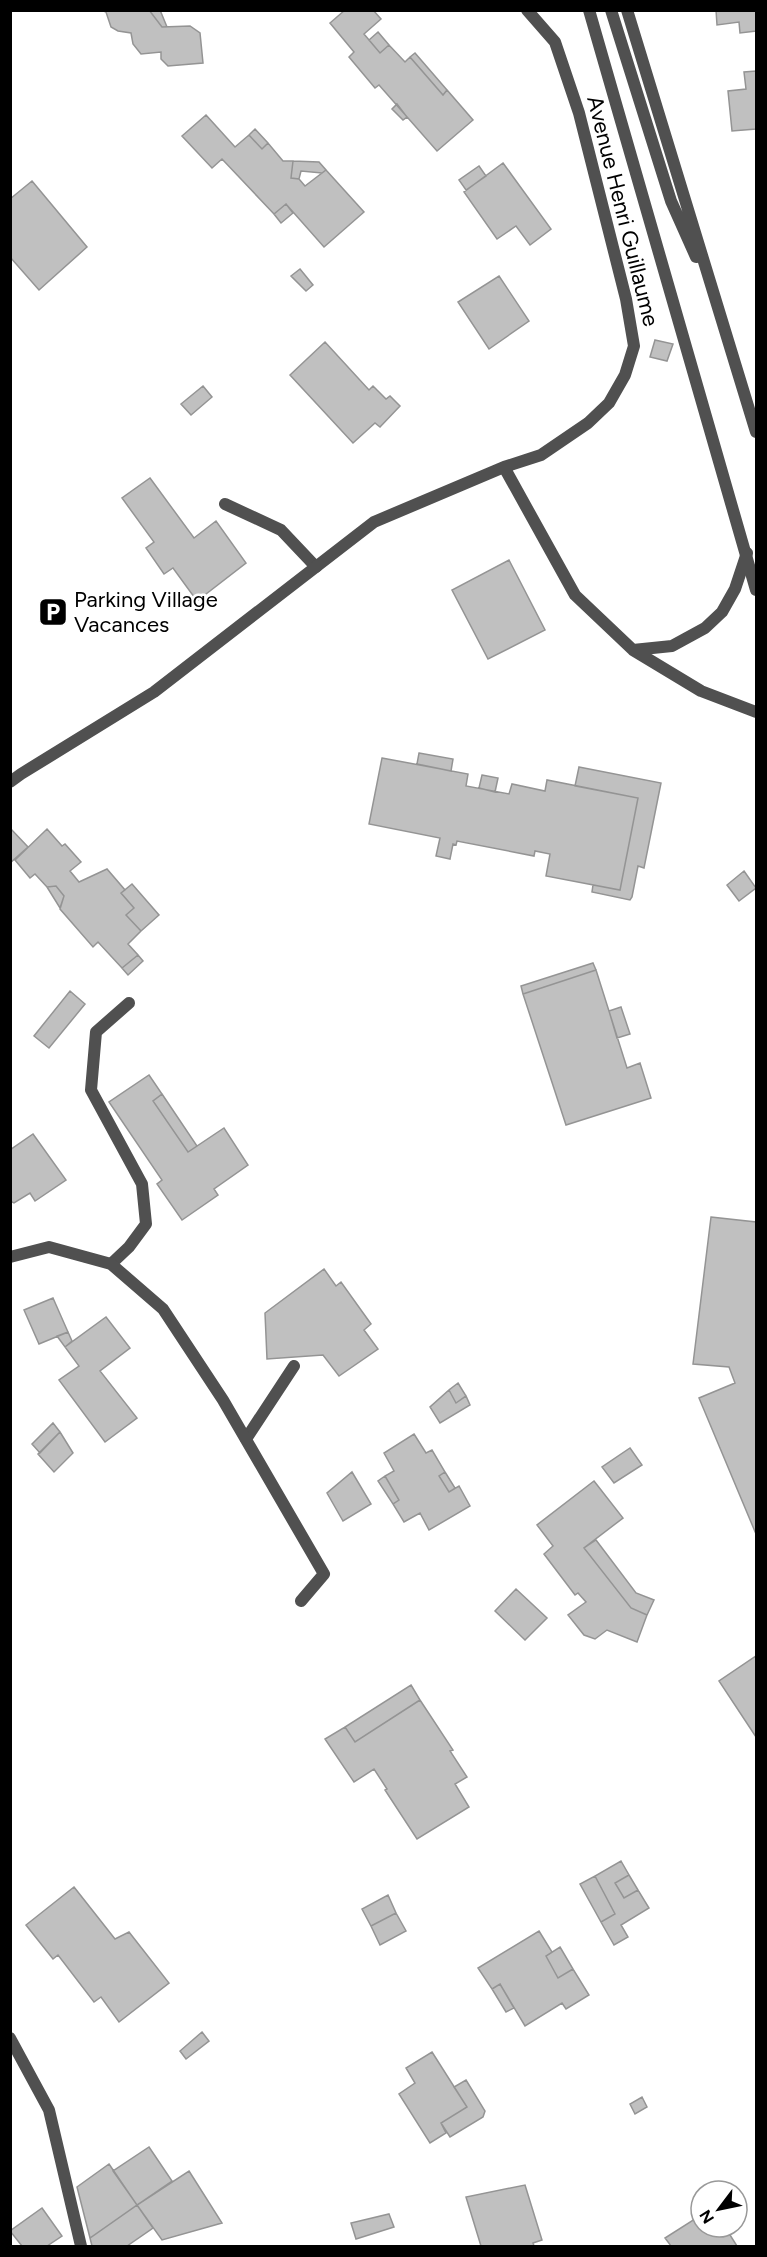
<svg xmlns="http://www.w3.org/2000/svg" width="767" height="2257" viewBox="0 0 767 2257" font-family="Figtree,sans-serif">
  <style>
    .building { fill: #c0c0c0; stroke: #949494; stroke-width: 1.5 }
    .lines { fill: none; stroke-linecap: round; stroke-linejoin: round }
    .service { stroke: #505050; stroke-width: 12 }
    .minor { stroke: #505050; stroke-width: 12 }
    .tertiary { stroke: #505050; stroke-width: 12 }
    .labels { text-anchor: middle; dominant-baseline: central; stroke-width: 5; stroke-linejoin: round; paint-order: stroke }
    .street-label { font-size: 22px; fill: #000; stroke: #fff }
    .poi-label { font-size: 22px; fill: #000; stroke: #fff; text-anchor: start }
  </style>
  <rect width="100%" height="100%" fill="#fff"/>
  <path class="building" d="M101 10H149L162 27 190 26 200 33 203 63 168 66 161 59V52L141 54 133 44 131 33 118 31 111 27 106 12Z
    M149 10H160L167 27H162Z
    M345 10H373L381 19 364 34 380 53 389 45 405 62 410 57 443 95 447 90 473 120 437 151 379 85 375 88 349 57 354 52 330 23Z
    M716 10H756V31L740 33 739 22 717 25Z
    M378 32 389 45 380 53 369 40Z
    M415 53 447 90 443 95 410 57Z
    M756 71V129L732 131 728 91 746 89 744 72Z
    M397 104 407 117 403 120 392 109Z
    M206 115 235 147 249 135 262 149 268 143 283 161H293L291 178 299 179 305 186 326 170 364 212 324 247 286 204 274 214 222 159 212 168 182 136Z
    M255 129 268 143 262 149 249 135Z
    M293 161 319 162 326 170 322 173 301 171 299 179 291 178Z
    M503 163 551 229 530 245 516 226 497 239 464 192Z
    M479 166 486 176 466 190 459 180Z
    M32 181 87 247 39 290 10 257V199Z
    M286 204 293 213 281 223 274 214Z
    M300 269 313 285 306 291 291 276Z
    M499 276 529 321 489 349 458 302Z
    M655 340 673 344 667 361 650 357Z
    M325 342 369 390 373 386 386 399 390 396 400 406 380 427 375 423 353 443 290 375Z
    M203 386 212 397 191 415 181 404Z
    M150 478 194 538 216 521 246 563 197 601 173 568 164 574 146 548 154 542 122 498Z
    M509 560 545 630 488 659 452 590Z
    M419 753 453 759 451 771 417 764Z
    M382 758 468 774 466 786 509 794 512 784 545 791 547 780 638 798 620 890 546 876 550 854 535 851 534 856 457 841 456 845 453 844 450 859 436 856 440 838 369 824Z
    M579 767 661 783 644 868 638 866 632 897 630 900 592 892 593 885 620 890 638 798 575 786Z
    M482 775 498 778 495 792 479 788Z
    M10 828 28 847 10 863Z
    M47 829 62 846 65 844 81 862 70 871 79 882 107 869 125 890 121 893 134 908 126 915 141 931 128 944 138 955 122 968 98 942 93 947 60 909 64 896 56 886 47 887 35 874 30 878 15 860Z
    M744 871 756 888 739 901 727 885Z
    M132 884 159 915 141 931 126 915 134 908 121 893Z
    M56 886 64 896 60 908 47 887Z
    M138 955 143 961 128 975 122 968Z
    M593 963 596 970 523 994 521 986Z
    M596 970 627 1068 640 1063 651 1098 566 1125 523 994Z
    M70 991 85 1004 49 1048 34 1036Z
    M621 1007 630 1034 617 1038 609 1011Z
    M149 1075 162 1094 153 1101 188 1152 224 1128 248 1165 214 1189 218 1195 182 1220 157 1184 162 1180 109 1102Z
    M162 1094 197 1146 188 1152 153 1101Z
    M33 1134 66 1180 35 1201 30 1193 14 1203 10 1201V1150Z
    M711 1217 756 1222V1534L699 1398 735 1383 729 1367 693 1364Z
    M324 1269 336 1286 341 1282 371 1324 364 1330 378 1349 339 1376 323 1355 267 1359 265 1313Z
    M53 1298 68 1332 39 1344 24 1310Z
    M106 1317 130 1348 100 1371 137 1418 105 1442 59 1380 79 1366 65 1347Z
    M68 1332 72 1341 65 1347 57 1336Z
    M458 1383 466 1396 456 1403 449 1390Z
    M449 1390 456 1403 466 1396 470 1405 440 1423 430 1407Z
    M53 1423 60 1432 40 1453 32 1444Z
    M60 1432 73 1453 54 1472 38 1454Z
    M414 1434 426 1453 432 1450 445 1472 439 1476 449 1492 459 1486 470 1506 429 1530 420 1513 404 1522 393 1504 399 1500 385 1476 394 1471 384 1453Z
    M630 1448 642 1465 614 1483 602 1467Z
    M352 1472 371 1504 343 1521 327 1493Z
    M445 1472 455 1488 449 1492 439 1476Z
    M385 1476 399 1500 393 1504 378 1481Z
    M594 1481 623 1518 584 1548 631 1608 647 1615 637 1642 607 1630 595 1639 584 1635 568 1615 586 1602 578 1593 575 1595 544 1554 553 1546 537 1525Z
    M596 1540 636 1593 654 1600 647 1615 631 1608 584 1548Z
    M516 1589 547 1618 525 1640 495 1611Z
    M756 1656V1737L719 1681Z
    M411 1685 420 1700 355 1742 345 1727Z
    M420 1700 453 1750 450 1751 467 1777 455 1784 469 1807 417 1839 385 1790 387 1789 374 1769 354 1782 325 1739 345 1727 355 1742Z
    M621 1861 629 1875 615 1883 624 1898 638 1890 649 1908 621 1925 628 1937 614 1945 601 1922 615 1914 595 1876Z
    M629 1875 638 1890 624 1898 615 1883Z
    M595 1876 615 1914 601 1922 580 1884Z
    M74 1887 115 1939 129 1932 169 1983 119 2022 101 1997 94 2002 58 1955 53 1959 26 1925Z
    M388 1895 396 1913 371 1926 362 1909Z
    M396 1913 406 1931 380 1945 371 1926Z
    M539 1931 552 1952 546 1956 558 1978 573 1969 589 1995 566 2009 562 2003 525 2026 500 1984 492 1989 478 1968Z
    M560 1947 573 1969 558 1978 546 1956Z
    M500 1984 514 2008 506 2012 492 1989Z
    M202 2032 209 2041 186 2059 180 2051Z
    M432 2052 467 2107 441 2123 446 2133 430 2143 399 2094 415 2083 406 2068Z
    M466 2080 485 2111 483 2117 450 2137 441 2123 467 2107 454 2087Z
    M642 2097 647 2107 635 2114 630 2104Z
    M149 2147 172 2181 137 2205 113 2171Z
    M109 2164 137 2205 90 2238 77 2187Z
    M189 2171 222 2223 162 2240 137 2205Z
    M525 2185 542 2240 533 2243 534 2246H481L466 2197Z
    M137 2205 153 2228 127 2246H92L90 2238Z
    M42 2208 62 2236 47 2246H22L10 2231Z
    M389 2214 394 2227 356 2239 351 2223Z
    M701 2215V2227H725L737 2246H671L665 2238Z"/>
  <g class="lines">
    <path class="service" d="M225 504 281 530 316 567
      M111 1264 129 1247 146 1224 142 1184 91 1090 96 1032 129 1003
      M246 1439 294 1366"/>
    <path class="minor" d="M504 467 575 595 633 650 701 691 756 712
      M633 650 672 646 705 628 722 612 735 589 747 553
      M10 782 21 774 154 692 374 522 504 467 541 455 588 423 609 403 625 375 634 346 626 299 579 113 555 42 527 10
      M10 1257 49 1247 111 1264 163 1309 223 1400 324 1574 301 1601
      M10 2038 49 2110 81 2246"/>
    <path class="tertiary" d="M589 10 756 590
      M611 10 671 201 696 257
      M627 10 756 432"/>
  </g>
  <defs>
    <g id="parking-square" transform="scale(1.5)"><rect x="-9" y="-9" width="18" height="18" rx="4" fill="#000" stroke="#fff"/><path d="M-3.5-5.5H1a3.5 3.5 0 0 1 0 7H-1V5.5H-3.5ZM-1-3.4V-.6H.8a1.4 1.4 0 0 0 0-2.8Z" fill="#fff"/></g>
  </defs>
  <g fill-rule="evenodd">
    <use href="#parking-square" x="53" y="612"/>
  </g>
  <g class="labels">
    <g class="street-label">
      <text transform="translate(623 211) rotate(76)">Avenue Henri Guillaume</text>
    </g>
    <g class="poi-label">
      <text x="74" y="599">Parking Village<tspan x="74" dy="25">Vacances</tspan></text>
    </g>
  </g>
  <rect width="767" height="2257" fill="none" stroke="#000000" stroke-width="24"/>
  <g transform="translate(719 2209) rotate(238)"><circle r="28" fill="#ffffff" stroke="#999999" stroke-width="1.5"/>
  <path d="M0-4.5L10 22L0 15L-10 22Z" fill="#000000"/>
  <text y="-9" font-size="16" font-weight="bold" text-anchor="middle" fill="#000000">N</text>
  </g>
</svg>
